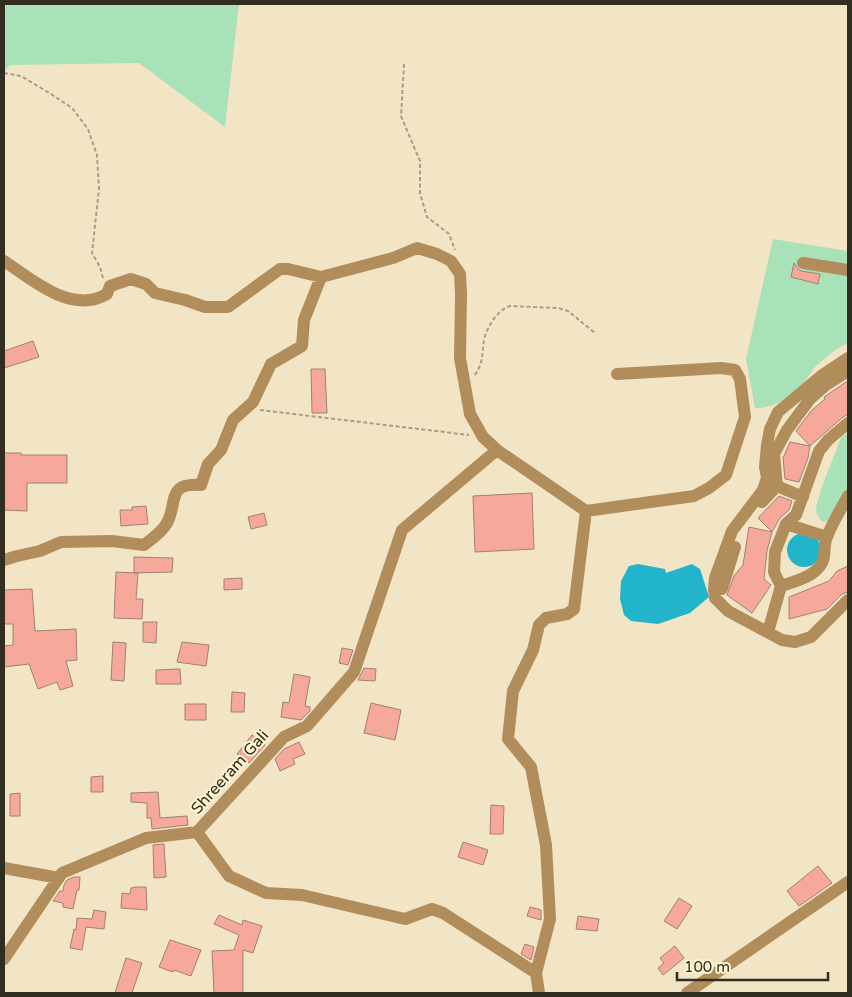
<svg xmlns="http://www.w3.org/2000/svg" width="852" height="997" viewBox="0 0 852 997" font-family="'Varela Round',sans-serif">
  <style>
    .green { fill: #a9e2b8 }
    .water { fill: #21b4ca }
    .building { fill: #f6a99b; stroke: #a17f79 }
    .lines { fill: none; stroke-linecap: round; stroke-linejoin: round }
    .path { stroke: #a79e86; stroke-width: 2; stroke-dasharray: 4 2.5; stroke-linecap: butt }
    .minor { stroke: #b28d5c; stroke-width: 12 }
    .labels { text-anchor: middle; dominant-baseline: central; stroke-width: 4; stroke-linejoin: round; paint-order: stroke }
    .street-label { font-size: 16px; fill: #322d21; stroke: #fef2d2 }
  </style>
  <rect width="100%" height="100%" fill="#f1e5c5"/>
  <path class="green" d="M4 4H239L225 127 139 63 10 65 4 71Z
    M773 239 848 251V343C835 349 825 358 814 368 810 373 807 379 803 384 792 397 772 409 755 408L746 359Z
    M848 432V488L829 521 822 522 817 515 816 506 824 481 841 438Z"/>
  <path class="water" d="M787 550a17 17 0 1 1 34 0a17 17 0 1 1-34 0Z
    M638 564 665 569 666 573 692 564 700 569 709 597 690 613 658 624 631 621 624 615 620 599 621 581 629 566Z"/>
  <path class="building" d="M794 263 798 269 801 271 820 274 818 284 791 277Z
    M33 341 39 357 4 368V351Z
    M311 369H325L327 413H312Z
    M846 382 848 384V414L843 417 810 446 796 431 812 410 825 399 824 397Z
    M790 442 810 446 808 458 799 482 785 479 783 458Z
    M4 453H21V455H67V483H27V511L4 510Z
    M532 493 534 549 475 552 473 496Z
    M779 496 792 501 789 510 780 518 772 532 758 518Z
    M146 506 148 524 121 526 120 510H132V507Z
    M264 513 267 525 251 529 248 517Z
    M749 527 772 532 767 551 764 579 771 585 752 613 727 595 734 576 743 565Z
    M134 557 173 558 172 572 134 573Z
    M848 566V592L842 594 827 609 789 619V597L829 581 837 571Z
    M116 572 138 573 136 599H143L142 619 114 618Z
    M242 578V589L224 590V579Z
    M32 589 35 631 76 629 77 660 66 661 73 686 60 690 57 682 38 689 29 664 4 667V646L13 645V624H4V590Z
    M143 622H157L156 643 143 642Z
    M113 642 126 643 124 681 111 680Z
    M182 642 209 645 206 666 177 662Z
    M342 648 353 650 348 665 339 663Z
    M364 668 376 669 375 681 358 680Z
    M180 669 181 684H156V670Z
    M294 674 310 677 305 706 310 707V711L301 720 281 717 283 702 289 703Z
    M232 692 245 693 244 712H231Z
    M371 703 401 710 395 740 364 733Z
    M185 704H206V720H185Z
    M252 735 265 745 249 763 237 754Z
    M299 742 305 754 293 759 295 764 280 771 275 759 284 749Z
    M103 776V792H91V777Z
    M158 792 160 818 187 816 188 825 152 829 151 818H147V803L131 802V793Z
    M20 793V816H10V794Z
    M491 805 504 806 503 834H490Z
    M463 842 488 850 483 865 458 857Z
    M164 844 166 877 154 878 153 845Z
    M818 866 832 883 799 906 787 891Z
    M74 877H80L79 890H77L73 909 63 907V903L53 901 60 891H63L64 885 67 880Z
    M136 887H146L147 910 121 908 122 893 130 894 131 888Z
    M679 898 692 906 677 929 664 921Z
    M530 907 541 910V920L527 916Z
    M94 910 106 912 104 929 86 927 82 950 70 948 74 929 76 930 77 918 92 919Z
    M219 915 242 925 243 920 262 926 253 953 243 950V993H214L212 951 234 950 239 935 214 924Z
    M578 916 599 919 597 931 576 929Z
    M170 940 201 950 191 976 174 970 173 972 159 967Z
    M525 944 534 947 531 960 521 954Z
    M675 946 684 958 663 975 658 968 664 963 660 958Z
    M126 958 142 963 132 993H115Z"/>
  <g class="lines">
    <path class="path" d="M404 64 401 116 420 161V193L427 217 449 234 455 250
      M4 73 21 76 51 94 72 108 88 129 97 155 99 189 92 253 100 267 103 278
      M475 375C485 360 481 351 485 336 489 324 498 310 510 306L558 308 568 311 595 333
      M260 410 469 435"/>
    <path class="minor" d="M4 261C33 280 71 315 107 294L110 286 131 279 146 284 155 293 185 300 205 307H228L280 269H288L321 277
      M803 263 848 270
      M848 358 821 376 778 412 770 429 767 445 765 467 767 478 763 490 732 531 715 578 714 590 715 598 728 611 782 640 795 642 811 637 848 600
      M777 486 774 454 787 430 810 399 826 385 848 371
      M762 502 777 486 803 497
      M786 524 827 537
      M4 560 17 556 40 551 61 542 112 541 144 545C152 539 162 532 167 523 178 503 166 482 201 485L208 464 221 450 233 420 253 402 271 364 302 346 304 320 321 277 393 258 417 248 437 254 451 261 460 274 461 294 460 358 470 414 483 437 497 450 586 511 694 496 709 488 726 475 745 417 740 379 735 370 721 368 617 374
      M781 586C796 581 821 575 824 557 825 550 824 544 827 537 832 523 841 509 848 496
      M722 589 735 547
      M768 632 781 586 774 572 775 552 786 524 796 515 819 451 828 440 848 423
      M197 832 229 876 266 893 302 895 405 919 432 909 443 913 536 973
      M4 868 59 878
      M4 959 62 873 146 838 197 832 284 737 307 726 354 672 402 530 497 450
      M539 993 536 973 550 919 546 845 531 767 508 739 513 691 533 650 539 625 546 618 567 614 574 609 586 511
      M687 993 848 882"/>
  </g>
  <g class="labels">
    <g class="street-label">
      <text transform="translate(230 772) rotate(-48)">Shreeram Gali</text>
    </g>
  </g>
  <rect width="852" height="997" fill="none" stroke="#322d21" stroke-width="10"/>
  <path d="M677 972v8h151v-8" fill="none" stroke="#322d21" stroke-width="2.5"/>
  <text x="684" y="972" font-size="15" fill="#322d21" stroke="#fef2d2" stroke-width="4" paint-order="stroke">100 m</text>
</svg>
